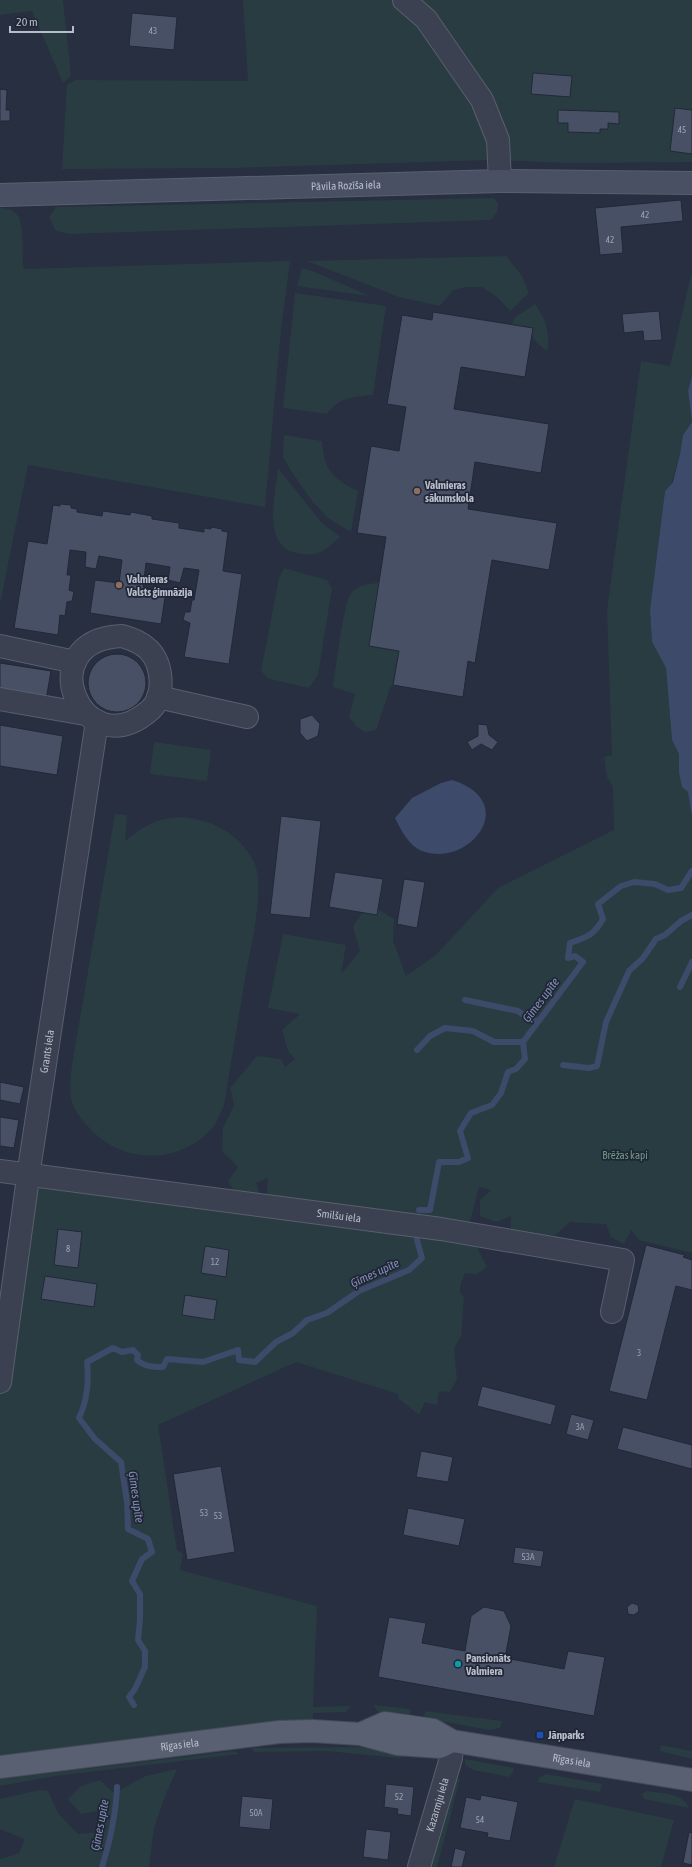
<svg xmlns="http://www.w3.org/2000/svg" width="692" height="1867" viewBox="0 0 692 1867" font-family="'Asap Condensed',sans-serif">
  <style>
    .green { fill: #293c42 }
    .water { fill: #3d4a69 }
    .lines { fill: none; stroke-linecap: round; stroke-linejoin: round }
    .stream { stroke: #3d4a69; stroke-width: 6 }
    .building { fill: #485065; stroke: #222838 }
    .street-casing { stroke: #595f6e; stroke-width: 24 }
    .secondary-casing { stroke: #595f6e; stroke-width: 24 }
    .primary-casing { stroke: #454a5a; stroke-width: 24 }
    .street { stroke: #3b4151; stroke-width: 22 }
    .secondary { stroke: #495064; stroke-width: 22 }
    .primary { stroke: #596071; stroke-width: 22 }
    .education-dot { fill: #8d6e63; stroke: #202636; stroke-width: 1.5 }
    .culture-dot { fill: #0f9aa8; stroke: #202636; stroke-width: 1.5 }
    .transit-dot { fill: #1a4fb4; stroke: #202636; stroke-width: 1.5 }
    .labels { text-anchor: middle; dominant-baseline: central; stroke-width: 3.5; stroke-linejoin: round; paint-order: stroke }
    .number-label { font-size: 9px; fill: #9ca2b2 }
    .street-label { font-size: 11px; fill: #b8bdcb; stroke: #202636 }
    .poi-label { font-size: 11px; font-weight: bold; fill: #b8bdcb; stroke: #202636; text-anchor: start }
    .park-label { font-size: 11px; fill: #6f9b7f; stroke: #202636 }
    .water-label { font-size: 12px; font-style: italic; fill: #808eb2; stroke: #202636 }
  </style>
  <rect width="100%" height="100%" fill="#272f41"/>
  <path class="green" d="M0 0H63L71 76 63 83 32 11 0 15Z
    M243 0H692V162L569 163 492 160 233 168 62 169 67 85 75 80 248 81Z
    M494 198 498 203 497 212 491 220 70 234 56 231 49 217 56 207Z
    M0 208C32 207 19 248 24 269L290 261 281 329 265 507 28 465 0 604Z
    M506 256 522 276 529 293 510 311 497 297 482 287H467L453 290 440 306 399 297 307 261Z
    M302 268 315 272 370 296 297 286Z
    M692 271V376L688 391 692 422 683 435 680 454 672 482 665 491 650 610 652 642 666 668 672 740 679 754V772L690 789 689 797 692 817V1253L639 1240 631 1230 624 1244 611 1237 606 1224 570 1222 555 1235 520 1236 511 1228V1216L496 1222 480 1216V1200L491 1190 479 1187 469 1226 474 1241 487 1267 477 1274 465 1273 461 1283 460 1292 464 1297 461 1336 454 1349 457 1379 450 1392 439 1391 437 1405 425 1402 419 1415 399 1399 398 1394 296 1362 158 1425 177 1550 183 1554 180 1570 317 1606 313 1707 351 1706 345 1712 313 1713 312 1731 0 1766V1382L29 1175 266 1206 268 1178 256 1183 261 1197 237 1196 228 1181 238 1167 222 1151 223 1128 234 1105 230 1088 257 1056 281 1059 285 1067 295 1059 288 1051 282 1030 300 1014 268 1008 283 934 346 945 341 974 360 951 353 926 366 908 379 910 394 919 393 941 406 976 435 956 498 888 614 830 613 787 607 777 604 757 612 755 607 610 641 361 670 366Z
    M295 293 386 306 373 395C355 396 337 398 327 414L283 408Z
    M535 304C545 318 551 332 547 351L537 343 532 336 533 328 512 325 514 318Z
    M284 435 322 441C323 469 334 480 358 491L351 532 328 518 312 501 291 471 283 457Z
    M278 468 322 523 340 537C324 551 318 558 296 553 261 545 276 495 278 468Z
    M284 568 327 580 332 588 318 675 309 688 269 679 261 671 279 578Z
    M379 583 369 646 399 651 393 685 390 688 376 730 365 732 356 726 349 717 355 694 333 687C336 670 343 599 353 591 360 584 370 584 379 583Z
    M154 742 211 750 207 781 150 774Z
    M115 814 127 815 125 841C150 820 173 811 206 822 226 828 244 842 254 862 266 887 250 951 245 979 238 1021 231 1063 224 1105 221 1111 218 1121 213 1127 182 1164 126 1165 92 1131 86 1124 78 1116 74 1107 67 1092 71 1075 73 1059Z
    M374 1705 410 1709V1715L408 1718C396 1716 378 1719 374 1705Z
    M425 1711 502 1721 500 1728 490 1730 424 1718Z
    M661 1745 692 1751V1759L660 1751Z
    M373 1747 409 1751 406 1756 399 1758 326 1751 254 1752 252 1748Z
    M234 1751 240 1754 55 1776 0 1786V1779Z
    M465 1759 514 1768 512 1774 509 1777 473 1770 465 1765Z
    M177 1769 165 1796 154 1828 149 1867H0V1859L19 1853 25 1839 0 1829V1799L39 1790 48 1791 58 1813 78 1834 99 1832 108 1809 81 1814 68 1799 81 1786 100 1780 114 1793 146 1776Z
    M546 1774 602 1784 600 1792 537 1782 540 1777Z
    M455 1779H460L437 1867H429Z
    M646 1791C660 1793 684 1793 689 1808L644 1799 642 1794Z
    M575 1799 674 1820 661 1867H554Z"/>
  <path class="water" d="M692 376V817L688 792 682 787 679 772V754L672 740 666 668 652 642 650 610 665 491 673 482 680 454 683 435 692 422 688 391Z
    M452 780C522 802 469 869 422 851 409 846 401 830 395 818L412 798 441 783Z"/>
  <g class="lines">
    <path class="stream" d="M680 987 692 962
      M465 1000 518 1011 526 1017 537 1021
      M417 1050 430 1036 445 1028 473 1031 494 1042H523
      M563 1065 589 1068 597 1066 606 1022 629 971 643 958 656 939 665 935 681 921 692 915
      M419 1210H430L439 1162H459L468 1158 460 1131 471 1113 492 1105 501 1093 508 1072 516 1069 525 1059 523 1042 583 962 575 956 568 958 570 943C587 937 594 935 603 919L598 904 621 886 634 882 655 884 668 890 681 888 692 871
      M134 1705 129 1697 135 1689 145 1667V1651L138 1640 140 1619V1594L132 1581 142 1559 152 1552 148 1539 128 1529 127 1502 121 1462 95 1439 79 1418C87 1401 89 1381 87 1362L113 1348 122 1352 133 1350 138 1355 137 1360C145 1367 153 1367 163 1367L167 1359 203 1362 238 1350 239 1360 255 1362 276 1342 293 1333 307 1320 327 1313 359 1291 409 1270 422 1258 417 1240
      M102 1867C110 1841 116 1814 117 1787"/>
  </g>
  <path class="building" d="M132 13 177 17 174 50 129 46Z
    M533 73 572 76 570 97 531 94Z
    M0 89 7 90 6 110H10V121H0Z
    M675 108 692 110V154L670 151Z
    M558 110 619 112V124L608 123V129H600V133L568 132V123H558Z
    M681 200 683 221 621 227 623 253 600 255 595 208Z
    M659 311 662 340 644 341 643 331 624 333 622 314Z
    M433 312 533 328 525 377 461 367 454 409 549 424 541 473 475 462 468 509 557 523 549 570 492 560 475 663 468 661 463 697 393 685 399 651 369 646 386 537 357 533 371 446 399 451 406 407 387 404 402 315 432 320Z
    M60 504 71 505V508L77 509V512L102 516 103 511 130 515 131 512 152 516V519L179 523V528L204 532V528L211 529V527L222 529V531L228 532 223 571 242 574 229 664 184 657 190 623 183 620 185 612H190L192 600H194L199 570 184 568 180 583 168 580 170 567 146 563 143 587 166 591 161 624 90 613 95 580 119 583 122 560 99 556 96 569 85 567 86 552 70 550 67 575H71L69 590 74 592 72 601 67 602 65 616 60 615 58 635 14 628 28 541 47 544 53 505 60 506Z
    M88 683a29 29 0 1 1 58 0a29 29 0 1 1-58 0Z
    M0 663 51 671 46 700 0 692Z
    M312 715 320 724 318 736 307 741 300 733V719Z
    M478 724 487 725 489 735 498 742 492 750 481 744 472 750 467 742 478 736Z
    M0 725 63 736 57 775 0 766Z
    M281 816 321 821 310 918 270 914Z
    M335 872 383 879 377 915 329 907Z
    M404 879 425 882 417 928 397 924Z
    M0 1082 24 1087 20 1104 0 1100Z
    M0 1117 19 1120 14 1148 0 1146Z
    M58 1229 82 1232 78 1268 54 1265Z
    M646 1245 685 1255 683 1257 692 1260V1290L676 1286 647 1400 609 1391Z
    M205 1246 229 1250 226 1277 201 1273Z
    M45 1276 97 1284 94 1307 41 1299Z
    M185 1295 217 1300 214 1320 182 1315Z
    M482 1386 556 1405 551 1425 477 1406Z
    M571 1414 594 1420 588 1440 566 1434Z
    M623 1427 692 1445V1469L617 1449Z
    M421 1451 453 1457 448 1482 416 1477Z
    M221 1466 235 1552 187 1560 173 1474Z
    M408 1508 465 1519 459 1546 403 1535Z
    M515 1547 544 1551 541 1567 513 1563Z
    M632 1603 638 1605 639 1611 634 1615 628 1614 627 1607Z
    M484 1607 504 1611 511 1626 505 1658 564 1669 568 1651 605 1657 594 1716 378 1677 389 1617 426 1623 422 1643 465 1651 471 1616Z
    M386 1784 414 1787 411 1816 397 1814 398 1809 384 1807Z
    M481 1795 518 1802 510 1841 487 1837 488 1833 460 1828 466 1797 480 1800Z
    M242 1796 273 1799 270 1830 239 1827Z
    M366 1829 391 1832 388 1860 363 1857Z
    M689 1832 692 1833V1865L683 1863Z
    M455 1848 466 1851 462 1867H451Z"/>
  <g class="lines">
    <g class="street-casing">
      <g id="street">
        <path d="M404 0 426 19 482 100 498 140 500 181"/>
        <path d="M122 636C132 639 141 642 149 650 163 665 166 697 149 711 82 768 28 640 122 636Z"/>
        <path d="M0 646 75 662"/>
        <path d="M158 697 247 717"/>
        <path d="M0 699 85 714"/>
        <path id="s1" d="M0 1171 441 1229 623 1260 612 1312"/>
        <path id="s2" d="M0 1382 30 1163 97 721"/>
        <path id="s3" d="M419 1867 451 1758 452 1741"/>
      </g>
    </g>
    <g class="secondary-casing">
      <g id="secondary">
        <path id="s4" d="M0 195 500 181 692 183"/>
      </g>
    </g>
    <g class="primary-casing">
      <g id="primary">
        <path id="s5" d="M360 1734 385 1723 433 1730 452 1741 692 1780"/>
        <path id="s6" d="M0 1767 279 1732 312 1731 360 1734 397 1744 440 1747 452 1741"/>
      </g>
    </g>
    <use href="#street" class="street"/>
    <use href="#secondary" class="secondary"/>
    <use href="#primary" class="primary"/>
  </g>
  <g class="education-dot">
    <circle cx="417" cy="491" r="4"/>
    <circle cx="119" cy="585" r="4"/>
  </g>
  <circle class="culture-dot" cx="458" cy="1664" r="4"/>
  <rect class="transit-dot" x="536" y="1731" width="8" height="8" rx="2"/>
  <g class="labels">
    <g class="number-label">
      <text x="153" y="31">43</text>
      <text x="682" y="130">45</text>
      <text x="645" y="215">42</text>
      <text x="610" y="240">42</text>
      <text x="68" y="1249">8</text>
      <text x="215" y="1262">12</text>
      <text x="639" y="1353">3</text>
      <text x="580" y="1427">3A</text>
      <text x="204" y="1513">53</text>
      <text x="218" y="1516">53</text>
      <text x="528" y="1557">53A</text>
      <text x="399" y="1797">52</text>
      <text x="256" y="1813">50A</text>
      <text x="480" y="1820">54</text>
    </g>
    <g class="street-label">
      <text stroke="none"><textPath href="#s4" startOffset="346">Pāvila Rozīša iela</textPath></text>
      <text stroke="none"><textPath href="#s2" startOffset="334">Grants iela</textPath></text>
      <text stroke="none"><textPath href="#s1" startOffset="342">Smilšu iela</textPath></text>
      <text stroke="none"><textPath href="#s6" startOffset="181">Rīgas iela</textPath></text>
      <text stroke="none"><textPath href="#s5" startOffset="219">Rīgas iela</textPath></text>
      <text stroke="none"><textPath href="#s3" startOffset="65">Kazarmju iela</textPath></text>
    </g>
    <g class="poi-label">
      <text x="425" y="485">Valmieras<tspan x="425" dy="13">sākumskola</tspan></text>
      <text x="127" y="579">Valmieras<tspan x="127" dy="13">Valsts ģimnāzija</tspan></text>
      <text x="466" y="1658">Pansionāts<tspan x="466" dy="13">Valmiera</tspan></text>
      <text x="548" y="1735">Jāņparks</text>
    </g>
    <g class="park-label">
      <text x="625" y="1155">Brēžas kapi</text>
    </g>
    <g class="water-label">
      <text transform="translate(541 1000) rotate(-53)">Ģīmes upīte</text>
      <text transform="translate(375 1273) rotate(-25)">Ģīmes upīte</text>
      <text transform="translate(136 1497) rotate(82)">Ģīmes upīte</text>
      <text transform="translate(100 1825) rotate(-79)">Ģīmes upīte</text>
    </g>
  </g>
  <path d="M10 26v6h63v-6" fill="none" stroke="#b8bdcb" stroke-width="2"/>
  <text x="16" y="26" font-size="12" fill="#b8bdcb" stroke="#202636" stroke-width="3" paint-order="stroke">20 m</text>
</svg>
